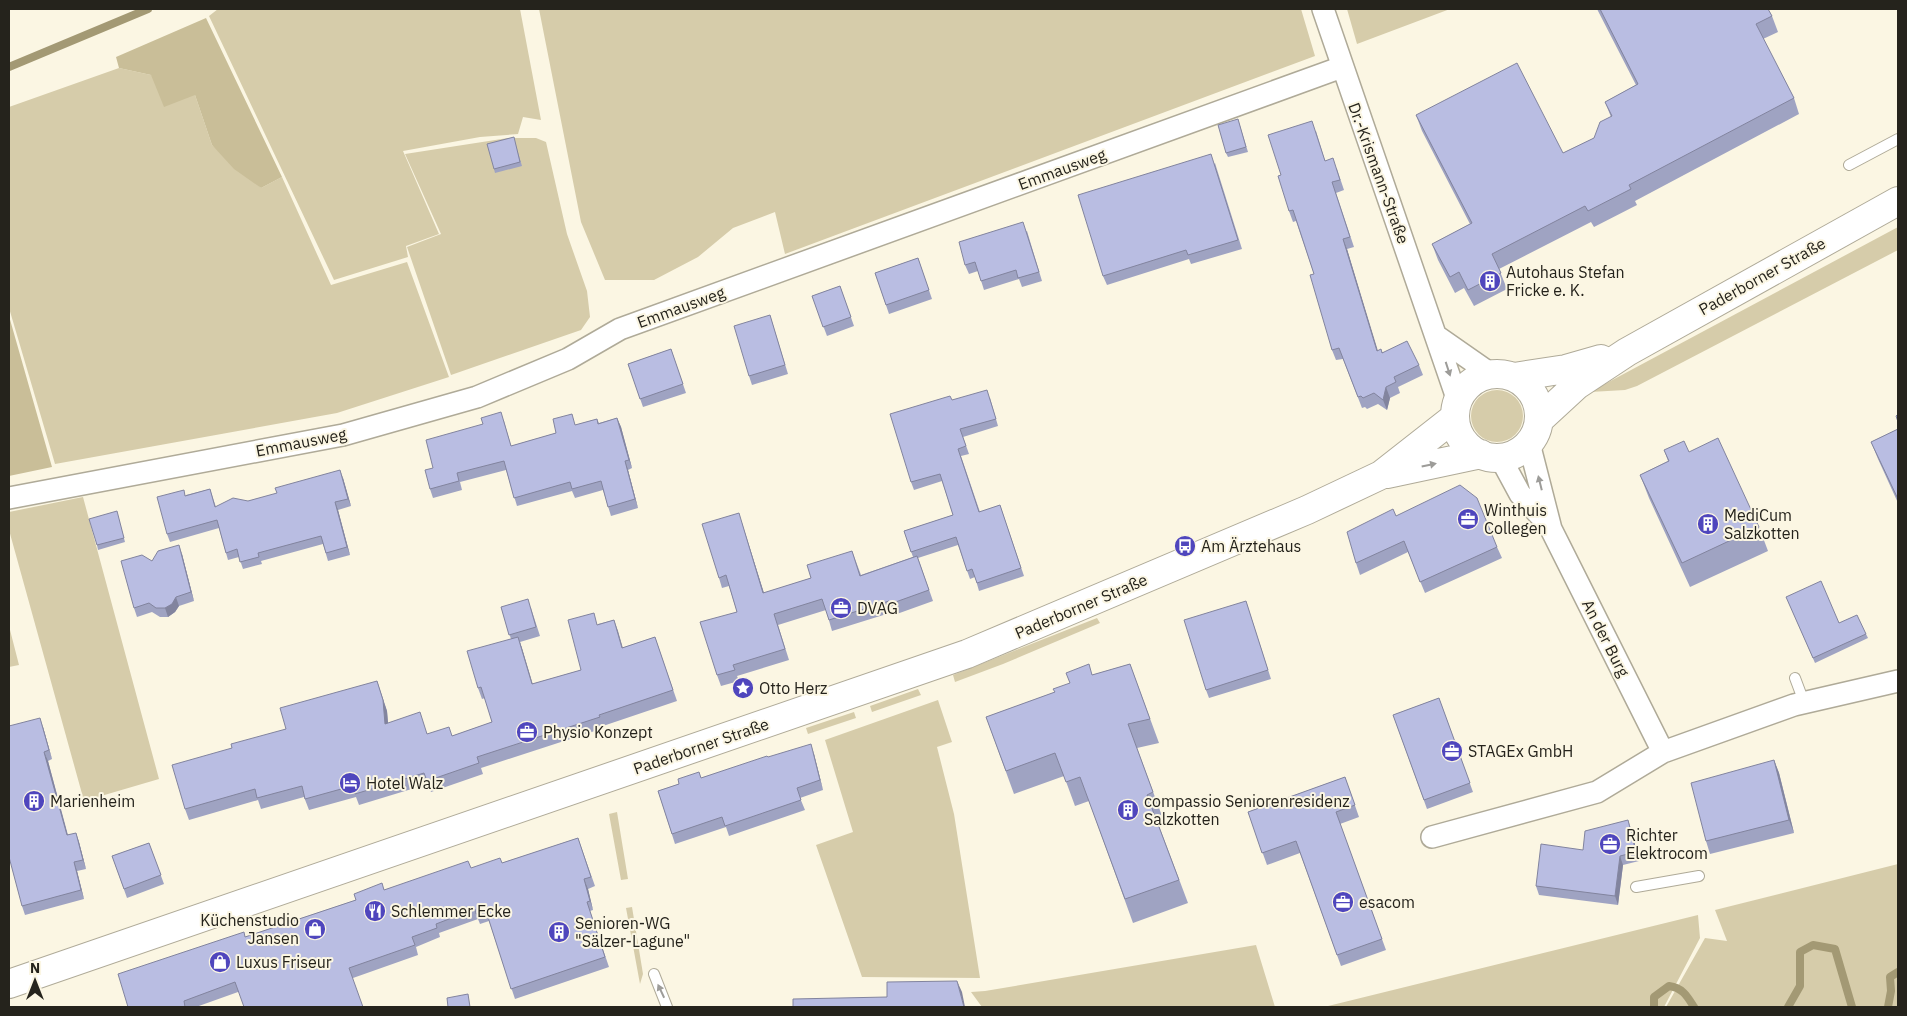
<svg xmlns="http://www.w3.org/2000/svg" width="1907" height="1016" viewBox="0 0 1907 1016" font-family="'IBM Plex Sans',sans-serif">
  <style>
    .green { fill: #d6ccaa }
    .forest { fill: #c9be98 }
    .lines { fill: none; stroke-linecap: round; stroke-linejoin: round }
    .stream { stroke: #a39974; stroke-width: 8 }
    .lane-casing { stroke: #afaa98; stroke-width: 12 }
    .street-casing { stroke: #afaa98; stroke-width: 24 }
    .primary-casing { stroke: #afaa98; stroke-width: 30 }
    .lane { stroke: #fff; stroke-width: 10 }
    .street { stroke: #fff; stroke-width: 21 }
    .primary { stroke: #fff; stroke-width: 28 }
    .wall { fill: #9fa3c2 }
    .shaded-wall { fill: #82849e }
    .building { fill: #b9bde2; stroke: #82849e }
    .oneway { fill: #9d9c99 }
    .labels { text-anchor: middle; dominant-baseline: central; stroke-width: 4; stroke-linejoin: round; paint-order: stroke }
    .street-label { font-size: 16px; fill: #25231c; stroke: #fbf6e3 }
    .poi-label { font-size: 16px; fill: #25231c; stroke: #fbf6e3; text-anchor: start }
  </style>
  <rect width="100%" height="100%" fill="#fbf6e3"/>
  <path class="green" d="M218 9H520L541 120 523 117 518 134 480 137 403 151 439 234 406 246 408 257 334 280 209 16Z
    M539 9H1301L1315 56 785 254 775 212 733 228 698 257 654 280H605L581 222Z
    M1347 9H1450L1357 44Z
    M119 68 151 75 195 95 212 145 261 188 282 177 331 285 407 262 449 377 337 413 55 464 9 308V107Z
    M508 138H536L546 142 567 234 587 291 590 317 581 330 451 375 407 247 441 234 405 154Z
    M1898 227V250L1637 386 1625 390 1590 392Z
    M1471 416a26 26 0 1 1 52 0a26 26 0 1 1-52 0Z
    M83 497 159 779 84 801 9 530V512Z
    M1097 618 1100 623 1003 664 955 682 953 675Z
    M9 626 19 665 9 667Z
    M918 689 921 695 872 712 870 706Z
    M938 700 952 742 937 747 954 814 980 978 862 977 816 845 853 832 825 740Z
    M854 712 856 718 808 734 806 728Z
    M617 812 628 879 621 880 609 814Z
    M1898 864V1007H1666L1705 938 1727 941 1715 910Z
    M632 907 643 974 640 984 626 908Z
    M1698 915 1700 938 1664 1007H1324Z
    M1256 945 1275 1007H982L971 992 985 991Z"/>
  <path class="forest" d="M206 18 282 177 261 188 234 169 212 145 195 95 164 107 151 75 119 68 116 57Z
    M9 316 52 467 9 476Z"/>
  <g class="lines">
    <path class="stream" d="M9 67 148 9
      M1654 1007V997L1669 986C1683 988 1687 996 1694 1007
      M1788 1007 1800 986V952L1813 945 1835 949 1852 1007
      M1888 1007 1891 991 1890 977 1898 972"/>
    <g class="lane-casing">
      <path id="lane" d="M1849 165 1898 139
        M1795 678 1804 702
        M1636 887 1699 876
        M654 974 667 1007"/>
    </g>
    <g class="street-casing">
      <path id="street" d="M1323 9 1458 401
        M1438 337 1491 374
        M1529 443 1551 529 1663 752
        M1500 457 1520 494 1549 525
        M9 498 343 435 477 397 568 359 620 329 1342 67
        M1432 837 1597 792 1663 752 1794 705 1898 681"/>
    </g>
    <g class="primary-casing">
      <path id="primary" d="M1455 416a42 42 0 1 1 84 0a42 42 0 1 1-84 0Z
        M1514 377 1566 369 1601 359
        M1539 420 1577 385 1627 352 1898 201
        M1387 474 1481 454
        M9 984 967 654 1307 510 1381 475 1455 417"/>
    </g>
    <use href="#lane" class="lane"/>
    <use href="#street" class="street"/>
    <use href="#primary" class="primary"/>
  </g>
  <path class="wall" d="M1597 9H1768L1772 16 1778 32 1763 39 1794 98 1799 114 1635 201 1637 205 1594 227 1591 222 1499 269 1507 289 1474 306 1464 288 1455 293 1438 260 1432 244 1470 224 1422 131 1416 115 1563 153 1594 138 1611 117 1605 102 1636 85Z
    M1238 119 1248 152 1228 157 1226 153Z
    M1316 131 1325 161 1337 169 1344 190 1336 193 1354 247 1347 249 1377 350 1419 365 1423 375 1398 387 1400 393 1390 398 1387 410 1378 404 1367 409 1365 407 1362 408 1343 359 1336 360 1332 350 1314 274 1296 221 1293 222 1289 211 1281 175Z
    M515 142 522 166 495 173 494 169Z
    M1215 163 1242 249 1191 264 1189 259 1107 285 1103 276Z
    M1027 231 1042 281 1022 287 1019 279 984 290 978 271 969 274 965 265Z
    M918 258 932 299 889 314 875 273Z
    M840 286 854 326 827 336 812 296Z
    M770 315 788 374 752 385 749 376Z
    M671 349 686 393 643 407 628 364Z
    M990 398 998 426 963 437 969 454 961 456 980 512 1000 505 1024 576 979 591 975 577 970 579 958 545 918 558 933 601 894 615 893 612 832 631 826 610 778 625 789 660 737 676 739 681 721 686 717 675 737 612 729 586 722 588 719 578 742 523 764 593 811 578 852 551 861 575 913 557 904 531 953 515 942 481 914 490 911 482 952 400Z
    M617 418 621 427 632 468 628 470 638 508 611 516 603 490 575 498 572 491 517 506 506 470 460 482 462 490 433 498 430 489 433 468 483 424 504 421 511 446 556 433 575 425 597 419 599 423Z
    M1898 429V503L1878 459 1871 442Z
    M1664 450 1689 452 1759 527 1768 551 1690 587 1649 498 1640 475 1668 461Z
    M343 478 351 506 338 510 350 555 328 561 323 544 261 561 262 564 243 569 239 557 228 560 219 528 170 542 167 534 186 495 210 489 216 507 248 501Z
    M118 516 125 542 98 550 97 545Z
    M1396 516 1497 547 1502 558 1425 593 1408 552 1360 575 1356 563Z
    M182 554 194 601 179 606 175 612 168 617H160L152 612 137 617 134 608 152 561Z
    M1246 601 1271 679 1209 698 1206 690Z
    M1788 601 1866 634 1868 638 1815 663Z
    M501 607 531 608 540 636 520 642 532 684 581 670 598 624 614 620 622 648 655 637 677 701 603 726 604 728 481 768 483 774 431 792 428 784 359 805 356 797 309 810 304 797 261 809 258 800 189 820 185 809 232 748 286 729 377 681 387 711 388 723 428 734 452 736 492 722 485 698 482 699 478 688 511 639Z
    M1130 664 1159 743 1137 748 1162 816 1156 818 1188 903 1133 923 1089 801 1075 806 1064 776 1014 794 986 717 1055 692 1092 675Z
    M1439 698 1473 792 1427 809 1393 715Z
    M43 727 52 759 48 761 68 835 76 833 79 842 86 869 77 871 84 899 25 915 22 906Z
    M814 754 823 790 800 798 805 810 729 836 726 827 675 844 658 791 679 784 701 778 768 757Z
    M1774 760 1779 773 1794 833 1710 854 1706 841Z
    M1345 777 1359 817 1340 824 1386 950 1341 966 1300 853 1267 865 1248 812Z
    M1631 829 1639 861 1623 865 1618 905 1539 895 1536 886 1583 850Z
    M578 838 595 886 588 889 593 910 590 911 609 967 515 999 489 921 480 924 478 919 439 933 440 937 416 947 418 955 353 978 238 992 196 1007H128L245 937 356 900 384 890 471 868 502 863Z
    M149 843 164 884 127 898 112 856Z"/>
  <path class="shaded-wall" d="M1343 239 1347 249 1381 361 1377 351Z
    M1386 387 1390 398 1387 410 1383 400Z
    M617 418 621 427 632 468 629 460Z
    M625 461 628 470 638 508 635 499Z
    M340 470 343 478 351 506 348 499Z
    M335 502 338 510 350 555 347 547Z
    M739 513 742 523 767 603 763 593Z
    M179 545 182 554 194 601 191 592Z
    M176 597 179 606 175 612 168 617 165 608Z
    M614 620 618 631 626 659 622 648Z
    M518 637 522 648 536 695 532 684Z
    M377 681 387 711 389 735 385 724Z
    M40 718 43 727 52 759 49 750Z
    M811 744 814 754 823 790 820 780Z
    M44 752 48 761 70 844 67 835Z
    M1774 760 1779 773 1794 833 1789 820Z
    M1628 820 1631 829 1639 861 1636 852Z
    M76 833 79 842 86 869 83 860Z
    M1620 856 1623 865 1618 905 1615 896Z
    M74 862 77 871 84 899 81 890Z
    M584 879 588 889 593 910 590 901Z
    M957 981 962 992 965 1007H964Z"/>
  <path class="building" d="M1600 9H1768L1772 16 1756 24 1794 98 1629 185 1631 189 1588 211 1585 206 1492 254 1501 273 1468 290 1459 272 1450 277 1432 244 1472 223 1416 115 1517 63 1563 153 1594 138 1600 122 1612 116 1605 102 1638 84Z
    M1238 119 1246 147 1226 153 1218 125Z
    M1312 121 1325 161 1333 158 1340 180 1332 182 1350 237 1343 239 1377 351 1381 349 1382 353 1407 341 1419 365 1394 377 1396 382 1386 387 1383 400 1374 393 1363 398 1361 396 1358 397 1339 348 1332 350 1310 275 1314 274 1293 210 1289 211 1278 176 1281 175 1268 135Z
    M514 137 520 162 494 169 487 144Z
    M1211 154 1238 240 1188 255 1186 250 1103 276 1078 195Z
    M1023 222 1039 272 1018 278 1016 270 981 281 975 262 965 265 959 242Z
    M918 258 929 290 886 305 875 273Z
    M840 286 851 317 823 327 812 296Z
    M770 315 785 365 749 376 734 326Z
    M671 349 683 384 640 399 628 364Z
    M987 390 996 419 960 429 966 446 958 449 979 512 1000 505 1021 568 977 583 972 569 967 571 956 537 911 552 904 531 953 515 940 474 911 482 890 414 950 396 952 400Z
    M501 412 511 446 556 433 553 419 572 414 575 425 597 419 598 424 617 418 629 460 625 461 635 499 608 507 601 481 572 489 570 482 514 498 504 461 457 473 459 481 430 489 425 470 433 468 426 440 483 424 481 418Z
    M1898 414V422L1896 416Z
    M1898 429V499L1871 442Z
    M1718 438 1759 527 1682 563 1640 475 1669 461 1664 450 1684 441 1689 452Z
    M340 470 348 499 335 502 347 547 326 553 321 536 258 553 259 557 240 562 237 549 226 553 217 520 167 534 157 497 184 490 185 496 210 489 215 507 233 498 248 501 277 493 275 488Z
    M1460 485 1477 498 1497 547 1420 582 1404 541 1356 563 1347 532 1393 509 1396 516Z
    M117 511 124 538 97 545 89 519Z
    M739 513 763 593 811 578 807 565 852 551 860 576 917 556 929 590 890 604 889 601 829 620 822 599 774 614 785 649 733 665 735 670 717 675 700 622 737 612 726 575 719 578 702 524Z
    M179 545 191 592 176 597 172 604 165 608H156L149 603 134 608 121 561 142 555 152 561 158 551Z
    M1821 581 1839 623 1857 615 1866 634 1813 658 1786 597Z
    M528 599 536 627 509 635 501 607Z
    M1246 601 1268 670 1206 690 1184 620Z
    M594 613 597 625 614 620 622 648 655 637 673 690 599 715 600 717 477 757 479 763 427 781 424 773 355 794 352 786 305 799 302 786 257 798 255 789 185 809 172 765 232 748 231 744 286 729 280 708 377 681 383 700 385 724 420 712 427 734 449 727 452 736 492 722 481 687 478 688 467 651 518 637 532 684 581 670 568 620Z
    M1089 664 1092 675 1130 664 1150 719 1128 724 1153 792 1147 795 1179 880 1125 899 1080 777 1066 782 1055 753 1006 771 986 717 1055 692 1053 689 1070 683 1066 673Z
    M1439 698 1470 783 1424 800 1393 715Z
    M40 718 49 750 44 752 67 835 76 833 83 860 74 862 81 890 22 906 9 857V726Z
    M811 744 820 780 797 788 801 800 725 826 722 817 672 834 658 791 679 784 678 779 699 772 701 778 767 756 768 757Z
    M1774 760 1789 820 1706 841 1691 783Z
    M1345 777 1355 805 1336 812 1382 939 1337 955 1296 841 1262 853 1248 812Z
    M1628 820 1636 852 1620 856 1615 896 1536 886 1541 844 1583 850 1585 831Z
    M578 838 591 877 584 879 590 901 587 902 605 957 511 989 486 911 476 914 475 909 436 924 437 928 412 937 415 945 349 968 363 1007H244L235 982 184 1001 185 1007H128L118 974 244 932 245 937 356 900 354 894 382 883 384 890 468 861 471 868 500 858 502 863Z
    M149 843 161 875 124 889 112 856Z
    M957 981 964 1007H793V999L887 997V982Z
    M468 994 470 1007H448L447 998Z"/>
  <defs><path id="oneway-solid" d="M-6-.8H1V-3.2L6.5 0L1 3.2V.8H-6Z" transform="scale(1.25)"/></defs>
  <g class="oneway">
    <use href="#oneway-solid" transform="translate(1448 369) rotate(72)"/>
    <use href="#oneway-solid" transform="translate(1429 465) rotate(-12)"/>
    <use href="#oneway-solid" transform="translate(1540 483) rotate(-104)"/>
    <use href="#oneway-solid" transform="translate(661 991) rotate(-115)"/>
  </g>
  <defs>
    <g id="building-disc" transform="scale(1.125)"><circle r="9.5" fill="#4f46bd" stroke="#fbf6e3"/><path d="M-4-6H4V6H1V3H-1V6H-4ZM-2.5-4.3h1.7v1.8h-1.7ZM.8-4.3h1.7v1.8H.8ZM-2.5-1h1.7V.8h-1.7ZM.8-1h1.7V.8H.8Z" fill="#fff"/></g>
    <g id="office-disc" transform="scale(1.125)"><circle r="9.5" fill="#4f46bd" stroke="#fbf6e3"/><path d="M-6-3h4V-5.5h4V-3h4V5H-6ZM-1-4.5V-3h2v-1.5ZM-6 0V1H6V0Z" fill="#fff"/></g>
    <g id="bus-disc" transform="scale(1.125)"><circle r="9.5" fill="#4f46bd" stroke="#fbf6e3"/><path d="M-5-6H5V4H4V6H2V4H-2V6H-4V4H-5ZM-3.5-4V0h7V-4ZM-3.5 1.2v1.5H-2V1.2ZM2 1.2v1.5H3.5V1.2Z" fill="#fff"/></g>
    <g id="sight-disc" transform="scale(1.125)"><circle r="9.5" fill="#4f46bd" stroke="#fbf6e3"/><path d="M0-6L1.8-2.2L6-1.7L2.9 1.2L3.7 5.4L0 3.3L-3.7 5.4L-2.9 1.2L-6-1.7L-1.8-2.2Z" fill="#fff"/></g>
    <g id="hotel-disc" transform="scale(1.125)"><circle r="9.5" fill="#4f46bd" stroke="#fbf6e3"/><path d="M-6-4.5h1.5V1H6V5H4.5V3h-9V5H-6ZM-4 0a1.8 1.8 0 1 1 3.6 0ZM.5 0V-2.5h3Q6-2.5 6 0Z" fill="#fff"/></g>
    <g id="restaurant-disc" transform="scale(1.125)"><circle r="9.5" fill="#4f46bd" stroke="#fbf6e3"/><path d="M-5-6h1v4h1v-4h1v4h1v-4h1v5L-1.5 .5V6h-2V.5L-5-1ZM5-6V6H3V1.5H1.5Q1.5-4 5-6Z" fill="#fff"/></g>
    <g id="shop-disc" transform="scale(1.125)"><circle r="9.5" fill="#4f46bd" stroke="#fbf6e3"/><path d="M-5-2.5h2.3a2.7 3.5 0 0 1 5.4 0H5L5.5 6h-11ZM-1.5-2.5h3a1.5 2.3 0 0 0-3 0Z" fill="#fff"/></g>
  </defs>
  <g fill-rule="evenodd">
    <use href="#building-disc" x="1490" y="281"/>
    <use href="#office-disc" x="1468" y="519"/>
    <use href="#building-disc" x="1708" y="524"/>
    <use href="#bus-disc" x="1185" y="546"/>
    <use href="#office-disc" x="841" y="608"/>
    <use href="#sight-disc" x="743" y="688"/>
    <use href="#office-disc" x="527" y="732"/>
    <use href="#office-disc" x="1452" y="751"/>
    <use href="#hotel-disc" x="350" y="783"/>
    <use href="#building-disc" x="34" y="801"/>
    <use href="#building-disc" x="1128" y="810"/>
    <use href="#office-disc" x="1610" y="844"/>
    <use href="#office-disc" x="1343" y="902"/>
    <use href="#restaurant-disc" x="375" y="911"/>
    <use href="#shop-disc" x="315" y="929"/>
    <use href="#building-disc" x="559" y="932"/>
    <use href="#shop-disc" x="220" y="962"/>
  </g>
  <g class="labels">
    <g class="street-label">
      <text transform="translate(1062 169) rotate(-20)">Emmausweg</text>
      <text transform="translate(1379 173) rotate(70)">Dr.-Krismann-Straße</text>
      <text transform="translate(1762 276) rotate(-29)">Paderborner Straße</text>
      <text transform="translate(681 307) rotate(-20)">Emmausweg</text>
      <text transform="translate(301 442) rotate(-11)">Emmausweg</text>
      <text transform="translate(1081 606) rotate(-23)">Paderborner Straße</text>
      <text transform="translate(1606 638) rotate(63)">An der Burg</text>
      <text transform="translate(701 746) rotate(-19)">Paderborner Straße</text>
    </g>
    <g class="poi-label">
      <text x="1506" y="272">Autohaus Stefan<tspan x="1506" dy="18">Fricke e. K.</tspan></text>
      <text x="1484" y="510">Winthuis<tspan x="1484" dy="18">Collegen</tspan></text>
      <text x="1724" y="515">MediCum<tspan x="1724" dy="18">Salzkotten</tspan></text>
      <text x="1201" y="546">Am Ärztehaus</text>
      <text x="857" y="608">DVAG</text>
      <text x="759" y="688">Otto Herz</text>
      <text x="543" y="732">Physio Konzept</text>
      <text x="1468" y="751">STAGEx GmbH</text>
      <text x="366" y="783">Hotel Walz</text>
      <text x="50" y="801">Marienheim</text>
      <text x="1144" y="801">compassio Seniorenresidenz<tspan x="1144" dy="18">Salzkotten</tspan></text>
      <text x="1626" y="835">Richter<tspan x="1626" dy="18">Elektrocom</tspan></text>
      <text x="1359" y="902">esacom</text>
      <text x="391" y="911">Schlemmer Ecke</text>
      <text x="299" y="920" text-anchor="end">Küchenstudio<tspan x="299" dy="18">Jansen</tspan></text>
      <text x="575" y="923">Senioren-WG<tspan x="575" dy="18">"Sälzer-Lagune"</tspan></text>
      <text x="236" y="962">Luxus Friseur</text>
    </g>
  </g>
  <rect width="1907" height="1016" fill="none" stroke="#25231c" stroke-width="20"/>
  <g transform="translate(35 981)" stroke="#fbf6e3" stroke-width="4" paint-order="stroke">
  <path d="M0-4L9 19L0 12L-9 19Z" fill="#25231c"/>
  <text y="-8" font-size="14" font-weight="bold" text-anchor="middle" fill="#25231c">N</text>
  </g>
</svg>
